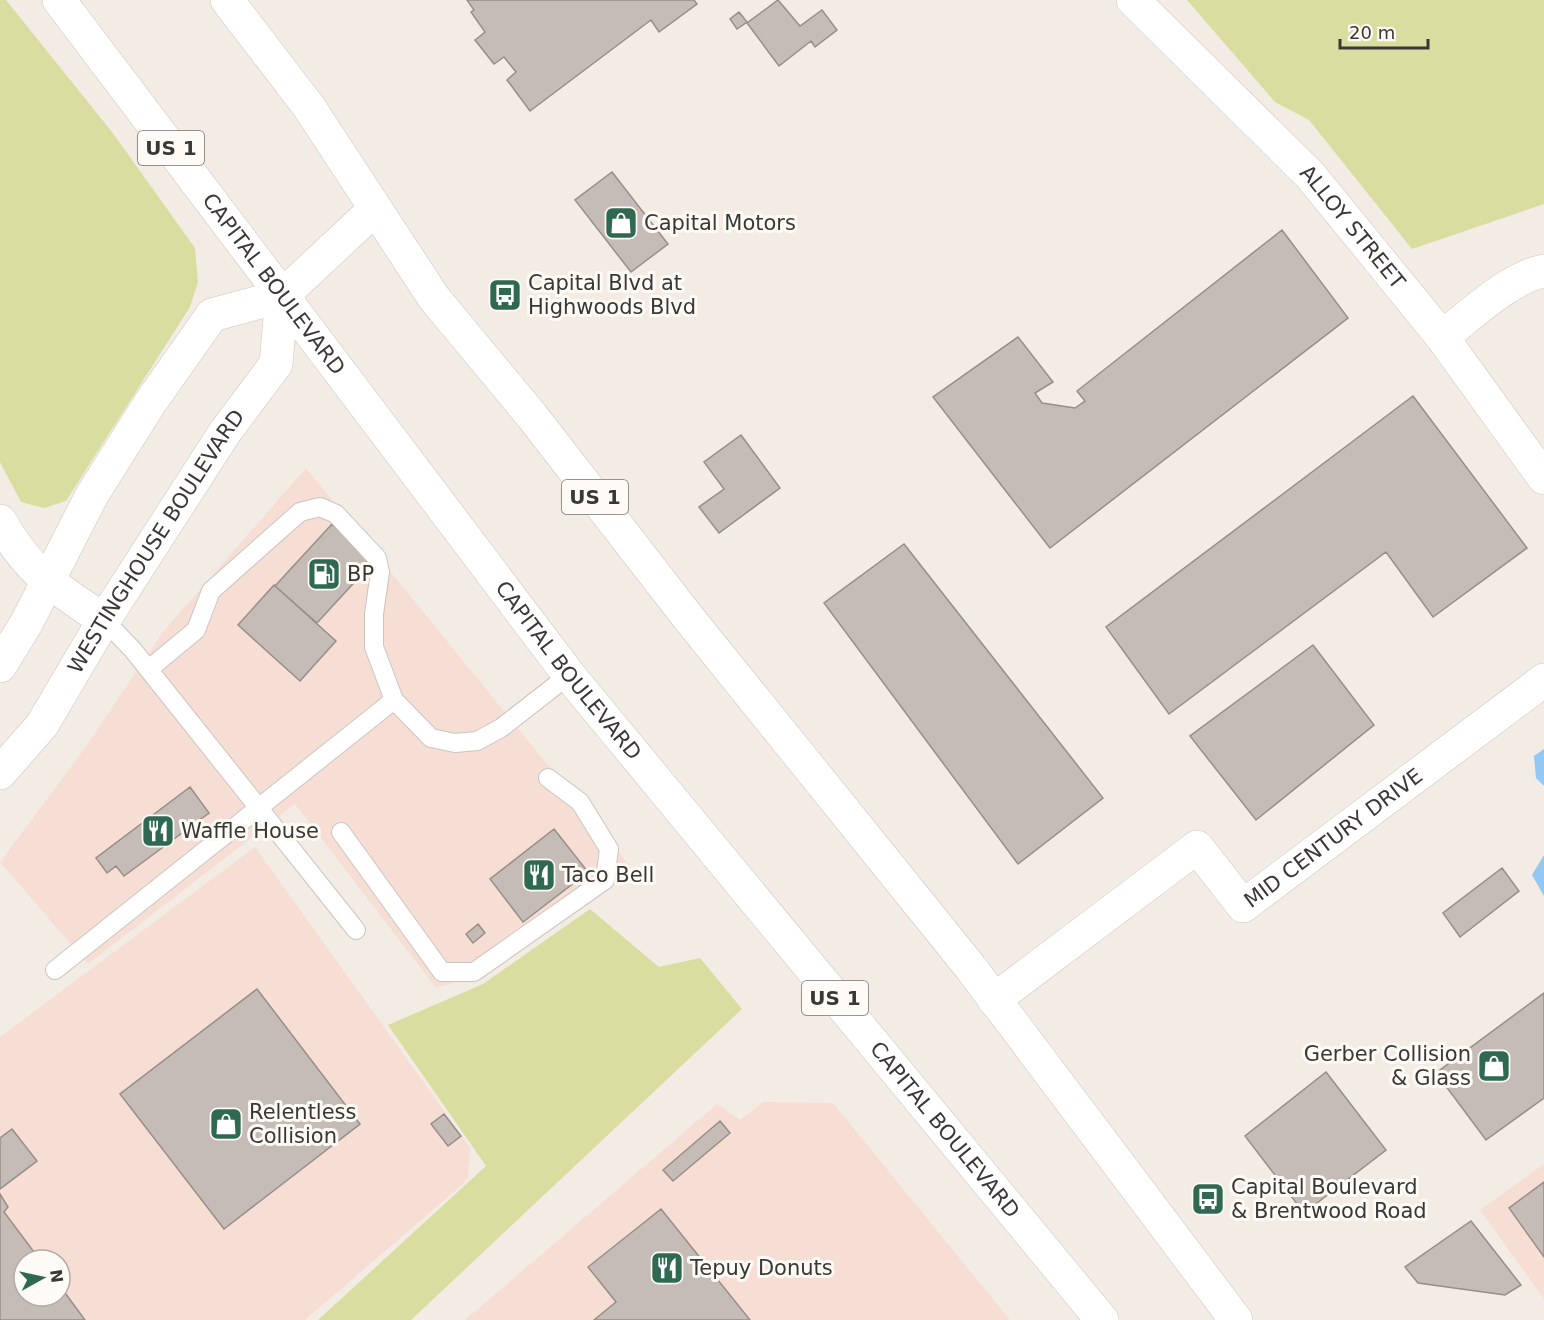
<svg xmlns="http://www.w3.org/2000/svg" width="1544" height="1320" viewBox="0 0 1544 1320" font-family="'DejaVu Sans',sans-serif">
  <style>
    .commercial { fill: #f6ded5; fill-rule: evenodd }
    .green { fill: #d9dda0 }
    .water { fill: #92c8f4 }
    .building { fill: #c5bbb7; stroke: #978e8a; stroke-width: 1.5 }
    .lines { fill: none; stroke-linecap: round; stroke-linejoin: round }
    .service-casing { stroke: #ccc5bd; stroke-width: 20 }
    .minor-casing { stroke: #ccc5bd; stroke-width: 34 }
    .tertiary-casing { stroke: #ccc5bd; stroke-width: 34 }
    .trunk-casing { stroke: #ccc5bd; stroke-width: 34 }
    .service { stroke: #fff; stroke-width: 18 }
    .minor { stroke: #fff; stroke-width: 33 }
    .tertiary { stroke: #fff; stroke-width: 33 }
    .trunk { stroke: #fff; stroke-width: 33 }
    .labels { text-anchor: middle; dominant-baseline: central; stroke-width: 6; stroke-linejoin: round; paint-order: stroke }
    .shield { fill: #fefaf5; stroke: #75726f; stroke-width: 1.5 }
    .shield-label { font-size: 20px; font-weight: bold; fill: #3a3835 }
    .poi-label { font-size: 21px; fill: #3a3835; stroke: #fefaf5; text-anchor: start }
    .street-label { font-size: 21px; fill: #3a3835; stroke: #fefaf5 }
  </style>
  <rect width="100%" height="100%" fill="#f3ece4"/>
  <path class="commercial" d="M306 468 630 866 487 973 436 988 295 804 88 964 0 862 85 748 163 632Z
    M255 847 470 1147 468 1177 463 1184 305 1320H0V1037ZM24 1260H60V1296H24Z
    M763 1102 833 1103 1010 1320H465L717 1104 740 1120Z
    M1544 1164V1299L1480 1210Z"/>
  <path class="green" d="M0 0H6L112 132 195 248 198 282 190 307 66 501 44 508 21 502 0 462Z
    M1187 0H1544V204L1412 249 1309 120 1275 102Z
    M590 909 659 967 700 958 742 1009 411 1320H318L486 1166 388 1025 483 984Z"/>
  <path class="water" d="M1544 749V786L1536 778 1534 756Z
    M1544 855V896L1532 875Z"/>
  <path class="building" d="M467 0H694L697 4 659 32 651 20 530 111 507 80 516 72 504 57 494 64 475 40 485 32 471 12 474 10Z
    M778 0 800 26 822 10 837 30 815 47 811 41 779 66 747 23Z
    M739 12 747 22 737 29 730 19Z
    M612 172 668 244 631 272 575 200Z
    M1282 230 1348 318 1050 548 933 397 1018 337 1053 382 1035 393 1042 403 1075 408 1085 401 1077 391Z
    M1413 396 1527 548 1433 617 1386 552 1169 714 1106 627Z
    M741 435 780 488 719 533 699 507 724 489 704 462Z
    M332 524 373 562 317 623 275 586Z
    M904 544 1103 798 1018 864 824 603Z
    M274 585 336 641 300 681 238 625Z
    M1313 645 1374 725 1256 820 1190 736Z
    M190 787 209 813 124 876 116 866 107 873 96 858Z
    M554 829 588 872 523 922 490 879Z
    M1502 868 1519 891 1460 937 1443 913Z
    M478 924 485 933 473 943 466 934Z
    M257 989 360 1124 224 1229 120 1094Z
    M1544 993V1098L1486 1140 1436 1073Z
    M1326 1072 1386 1150 1304 1213 1245 1136Z
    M444 1114 461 1136 448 1146 431 1124Z
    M720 1121 730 1133 673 1181 663 1170Z
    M12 1129 37 1161 0 1189V1138Z
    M1544 1182V1257L1509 1208Z
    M0 1194 8 1207 4 1212 40 1260H24V1296H60V1286L85 1320H0Z
    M661 1209 750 1320H594L616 1302 588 1267Z
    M1471 1221 1521 1285 1505 1295 1418 1283 1405 1267Z"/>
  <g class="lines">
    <g class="service-casing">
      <path id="service" d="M104 620 133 650 356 930
        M149 669 196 630 211 591 300 512 320 507 336 514 377 558 380 572 374 614V647L394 700
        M341 832 442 972H474L605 880 609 849 580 802 548 778
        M55 970 394 700 431 738 455 743 477 741 501 728 569 675"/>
    </g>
    <g class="minor-casing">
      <g id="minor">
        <path id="s1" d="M1133 0 1310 175 1442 337 1544 478"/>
        <path d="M1442 337C1470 316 1510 277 1544 271"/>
        <path id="s2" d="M994 1000 1197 847 1243 906 1544 680"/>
      </g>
    </g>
    <g class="tertiary-casing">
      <g id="tertiary">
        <path d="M0 521C30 574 55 587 104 620"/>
        <path d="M0 666 27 622 92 495 150 403 212 315 282 296 375 209"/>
        <path id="s3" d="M0 773 42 725 104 620 225 432 276 364 282 296"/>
      </g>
    </g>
    <g class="trunk-casing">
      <g id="trunk">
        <path id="s4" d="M59 0 569 675 1102 1320"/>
        <path d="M227 0 309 107 434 298 532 416 687 616 971 968 1236 1320"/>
      </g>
    </g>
    <use href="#service" class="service"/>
    <use href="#minor" class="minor"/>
    <use href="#tertiary" class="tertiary"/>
    <use href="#trunk" class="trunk"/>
  </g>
  <defs>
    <g id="shop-square" transform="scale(1.725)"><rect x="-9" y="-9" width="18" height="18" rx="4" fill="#306951" stroke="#fefaf5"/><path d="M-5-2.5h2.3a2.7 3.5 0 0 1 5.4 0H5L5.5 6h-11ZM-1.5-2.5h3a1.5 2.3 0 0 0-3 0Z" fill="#fff"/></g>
    <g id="bus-square" transform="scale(1.725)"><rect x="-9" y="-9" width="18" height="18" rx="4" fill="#306951" stroke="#fefaf5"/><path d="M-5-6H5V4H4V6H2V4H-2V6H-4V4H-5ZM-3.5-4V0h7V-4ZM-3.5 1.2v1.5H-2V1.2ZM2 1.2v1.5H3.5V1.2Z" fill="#fff"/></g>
    <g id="fuel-square" transform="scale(1.725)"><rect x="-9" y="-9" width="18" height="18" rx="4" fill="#306951" stroke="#fefaf5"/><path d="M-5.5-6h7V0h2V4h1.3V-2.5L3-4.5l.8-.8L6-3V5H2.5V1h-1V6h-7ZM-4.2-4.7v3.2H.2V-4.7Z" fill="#fff"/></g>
    <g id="restaurant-square" transform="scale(1.725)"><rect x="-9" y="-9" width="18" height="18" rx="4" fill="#306951" stroke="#fefaf5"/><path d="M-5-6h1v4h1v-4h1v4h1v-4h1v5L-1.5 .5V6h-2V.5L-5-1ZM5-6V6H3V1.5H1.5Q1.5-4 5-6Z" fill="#fff"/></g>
  </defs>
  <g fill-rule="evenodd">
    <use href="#shop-square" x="621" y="223"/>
    <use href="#bus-square" x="505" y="295"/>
    <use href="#fuel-square" x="324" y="574"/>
    <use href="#restaurant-square" x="158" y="831"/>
    <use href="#restaurant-square" x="539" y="875"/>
    <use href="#shop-square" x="1494" y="1066"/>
    <use href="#shop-square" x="226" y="1124"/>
    <use href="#bus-square" x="1208" y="1199"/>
    <use href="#restaurant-square" x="667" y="1268"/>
  </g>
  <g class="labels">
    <g class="shield">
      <rect x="138" y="131" width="66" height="34" rx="4.5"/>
      <rect x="562" y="480" width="66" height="34" rx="4.5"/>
      <rect x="802" y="981" width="66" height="34" rx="4.5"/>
    </g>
    <g class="shield-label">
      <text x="171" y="148">US 1</text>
      <text x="595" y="497">US 1</text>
      <text x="835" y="998">US 1</text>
    </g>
    <g class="poi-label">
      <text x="644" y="223">Capital Motors</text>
      <text x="528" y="283">Capital Blvd at<tspan x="528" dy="24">Highwoods Blvd</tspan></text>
      <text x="347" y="574">BP</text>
      <text x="181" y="831">Waffle House</text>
      <text x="562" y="875">Taco Bell</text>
      <text x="1471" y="1054" text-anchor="end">Gerber Collision<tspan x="1471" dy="24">&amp; Glass</tspan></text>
      <text x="249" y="1112">Relentless<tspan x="249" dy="24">Collision</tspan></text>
      <text x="1231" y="1187">Capital Boulevard<tspan x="1231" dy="24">&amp; Brentwood Road</tspan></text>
      <text x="690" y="1268">Tepuy Donuts</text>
    </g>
    <g class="street-label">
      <text stroke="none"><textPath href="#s1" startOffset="316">ALLOY STREET</textPath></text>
      <text stroke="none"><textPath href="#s4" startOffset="356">CAPITAL BOULEVARD</textPath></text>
      <text stroke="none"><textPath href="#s3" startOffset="280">WESTINGHOUSE BOULEVARD</textPath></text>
      <text stroke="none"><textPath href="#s4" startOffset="842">CAPITAL BOULEVARD</textPath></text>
      <text stroke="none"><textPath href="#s2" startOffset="442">MID CENTURY DRIVE</textPath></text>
      <text stroke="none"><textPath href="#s4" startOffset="1436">CAPITAL BOULEVARD</textPath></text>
    </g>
  </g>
  <g transform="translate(42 1278) rotate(82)"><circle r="28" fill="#fefaf5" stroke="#b0aca8" stroke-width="1.5"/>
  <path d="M0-4.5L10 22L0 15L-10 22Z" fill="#306951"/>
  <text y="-9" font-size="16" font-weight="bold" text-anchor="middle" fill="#3a3835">N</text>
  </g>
  <path d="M1340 39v9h88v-9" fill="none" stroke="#3a3835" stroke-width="3"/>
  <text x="1349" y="39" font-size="18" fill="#3a3835" stroke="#fefaf5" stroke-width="4.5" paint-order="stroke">20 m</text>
</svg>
